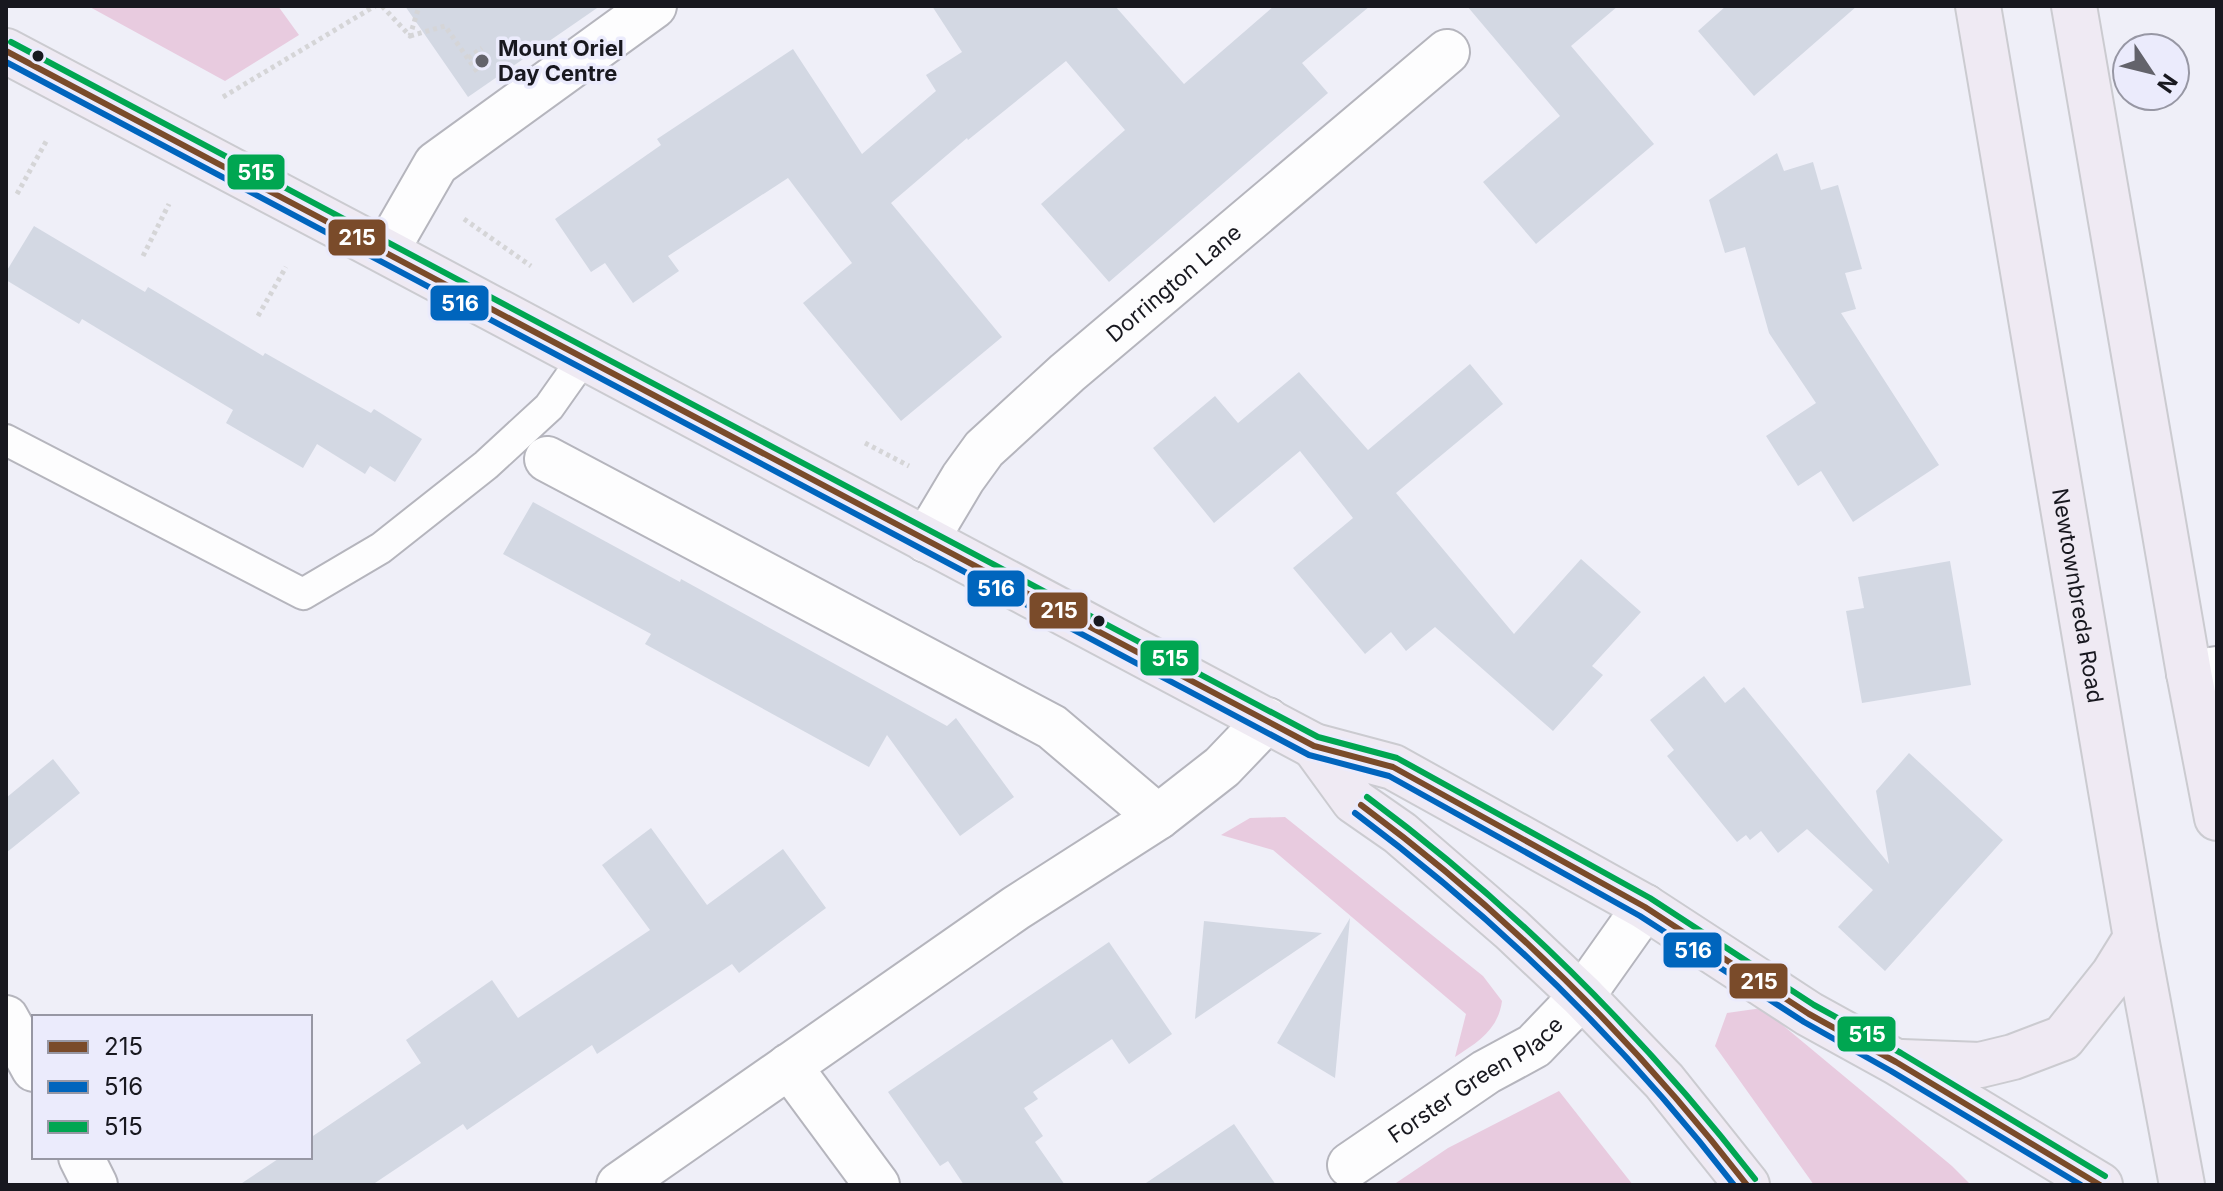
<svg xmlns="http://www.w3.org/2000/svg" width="2223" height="1191" viewBox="0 0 2223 1191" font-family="Inter,sans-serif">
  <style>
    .green { fill: #e8cbdf }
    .building { fill: #d3d8e3 }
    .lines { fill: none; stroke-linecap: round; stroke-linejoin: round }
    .lane-casing { stroke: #b5b5bd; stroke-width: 34 }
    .street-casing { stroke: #b5b5bd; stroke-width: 48 }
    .highway-casing { stroke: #cbcbd0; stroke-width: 48 }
    .path { stroke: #d5d5d7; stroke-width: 5; stroke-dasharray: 4 4; stroke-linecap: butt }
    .lane { stroke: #fdfdfe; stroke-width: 30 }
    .street { stroke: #fdfdfe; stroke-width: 44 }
    .highway { stroke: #efeaf3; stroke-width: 44 }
    .bus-1-casing { stroke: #ebebfc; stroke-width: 12 }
    .bus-2-casing { stroke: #ebebfc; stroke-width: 12 }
    .bus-3-casing { stroke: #ebebfc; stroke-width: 12 }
    .bus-1 { stroke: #7a4b2a; stroke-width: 6 }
    .bus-2 { stroke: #0065bd; stroke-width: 6 }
    .bus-3 { stroke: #00a651; stroke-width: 6 }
    .bus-dot { fill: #18181f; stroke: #ebebfc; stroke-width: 3 }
    .poi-dot { fill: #63636b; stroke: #ebebfc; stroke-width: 3 }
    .labels { text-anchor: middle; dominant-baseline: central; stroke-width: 7; stroke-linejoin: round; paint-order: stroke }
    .poi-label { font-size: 22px; font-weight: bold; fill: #18181f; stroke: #ebebfc; text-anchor: start }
    .street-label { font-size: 22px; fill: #18181f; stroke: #ebebfc }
    .line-badge { stroke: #ebebfc; stroke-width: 3 }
    .badge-label { font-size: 22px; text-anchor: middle; font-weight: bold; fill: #fff }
  </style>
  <rect width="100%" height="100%" fill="#efeff8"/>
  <path class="green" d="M88 6H278L299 35 225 81Z
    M1285 817 1483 976 1502 1001C1498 1030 1478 1042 1455 1057L1466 1014 1273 850 1221 835 1250 818Z
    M1762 1008 1952 1166 1971 1185H1814L1715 1046 1727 1013Z
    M1559 1091 1633 1185H1393L1448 1148Z"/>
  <path class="building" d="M405 6H600L468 97Z
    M932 6H1115L1184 84 1274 6H1370L1302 63 1328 93 1109 282 1041 204 1125 130 1066 61 968 140 967 138 891 203 1002 337 901 421 803 303 852 263 788 178 668 256 679 271 633 303 605 263 591 272 555 219 661 145 657 139 793 49 862 154 936 91 926 75 962 52Z
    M1467 6H1618L1571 46 1654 144 1536 244 1483 182 1560 116Z
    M1726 6H1857L1754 96 1698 31Z
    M1777 153 1784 171 1813 162 1821 190 1838 185 1862 269 1845 273 1856 309 1841 313 1939 465 1853 522 1821 471 1798 486 1766 436 1816 403 1769 333 1745 247 1725 253 1709 200Z
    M34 226 145 292 148 287 263 356 265 353 371 413 374 409 422 439 395 482 370 466 365 474 317 444 303 468 226 423 233 410 82 319 79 324 6 280V272Z
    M1470 364 1503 404 1396 493 1514 634 1581 559 1641 612 1592 666 1603 675 1553 731 1435 627 1406 651 1391 632 1365 654 1293 568 1353 518 1300 451 1214 523 1153 448 1215 396 1238 423 1299 372 1368 450Z
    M533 502 680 582 681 579 947 726 956 718 1014 797 960 836 887 735 869 767 645 644 651 634 503 554Z
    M1950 561 1971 685 1862 703 1846 611 1864 608 1858 577Z
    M1704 676 1725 703 1744 687 1889 864 1876 791 1909 753 2003 840 1885 971 1838 927 1873 890 1807 829 1778 853 1761 831 1750 840 1746 835 1737 842 1667 756 1674 750 1650 720Z
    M53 759 80 793 6 853V798Z
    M651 828 707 905 783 849 826 908 739 973 732 964 597 1054 592 1045 467 1130 463 1124 372 1185H239L281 1157H310V1138L421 1063 406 1040 492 980 518 1018 650 930 602 865Z
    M1350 918 1335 1078 1277 1043Z
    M1204 921 1260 927 1322 933 1195 1019Z
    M1109 942 1172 1034 1129 1064 1112 1039 1033 1092 1038 1099 1024 1108 1043 1136 1035 1142 1065 1185H964L948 1161 940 1166 888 1092Z
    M1234 1124 1276 1185H1143Z"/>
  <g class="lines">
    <g class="lane-casing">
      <path id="lane" d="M6 440 303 594 381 548 486 465 549 407 585 356"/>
    </g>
    <g class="street-casing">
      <g id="street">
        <path d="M386 251 436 164 654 6"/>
        <path d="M547 459 1052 727 1158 817"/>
        <path id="s1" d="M926 540 963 478 984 449 1067 373 1447 52"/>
        <path d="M2189 673 2217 669"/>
        <path d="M6 1018 34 1069"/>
        <path d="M789 1066 877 1185"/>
        <path d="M81 1157 95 1185"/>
        <path id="s2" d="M1350 1165 1486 1072 1534 1046 1582 996 1645 907"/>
        <path d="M619 1185 1016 908 1158 817 1222 767 1267 720"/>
      </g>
    </g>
    <g class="highway-casing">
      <g id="highway">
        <path id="s3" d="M1978 6 2136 938 2182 1185"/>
        <path d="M2074 6 2189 673 2217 818"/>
        <path d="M6 51C443 281 879 514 1314 746L1393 767 1645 907 1809 1014 1896 1062 2100 1185"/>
        <path d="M1314 746 1354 801 1400 833 1511 929 1582 996 1664 1081 1747 1185"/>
        <path d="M1902 1062 1980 1065 2013 1057 2063 1038 2113 975 2136 938"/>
      </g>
    </g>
    <path class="path" d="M382 6 410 36 419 6
      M410 36 445 26 478 73
      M468 58 482 48
      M223 97 375 6
      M17 194 48 138
      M464 219 531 266
      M143 256 169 204
      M258 316 286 267
      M865 443 909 466"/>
    <use href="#lane" class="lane"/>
    <use href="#street" class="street"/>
    <use href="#highway" class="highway"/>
    <g class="bus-1-casing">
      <path id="bus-1" d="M6 51 1314 746 1393 767 1645 907 1809 1014 1896 1062 2100 1185
        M1361 805C1507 913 1636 1042 1747 1185"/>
    </g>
    <g class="bus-2-casing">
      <path id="bus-2" d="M6 62 1309 755 1389 776 1640 916 1804 1022 1891 1071 2081 1185
        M1355 813C1497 919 1626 1045 1734 1185"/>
    </g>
    <g class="bus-3-casing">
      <path id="bus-3" d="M11 42 1318 737 1397 758 1650 898 1814 1005 1901 1053 2105 1176
        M1367 797C1513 905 1643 1035 1755 1179"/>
    </g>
    <use href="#bus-1" class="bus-1"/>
    <use href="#bus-2" class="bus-2"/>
    <use href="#bus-3" class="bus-3"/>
  </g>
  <g class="bus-dot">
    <circle cx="38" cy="56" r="7"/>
    <circle cx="1099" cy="621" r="7"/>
  </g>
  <circle class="poi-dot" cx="482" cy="61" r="8"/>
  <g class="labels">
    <g class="poi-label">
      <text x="498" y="48">Mount Oriel<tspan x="498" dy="25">Day Centre</tspan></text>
    </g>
    <g class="street-label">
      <text stroke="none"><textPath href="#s1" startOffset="360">Dorrington Lane</textPath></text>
      <text stroke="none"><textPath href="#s3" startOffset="598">Newtownbreda Road</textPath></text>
      <text stroke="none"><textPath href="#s2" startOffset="152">Forster Green Place</textPath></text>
    </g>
  </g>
  <g class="line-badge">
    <rect x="226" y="153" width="60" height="38" rx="8" fill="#00a651"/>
    <rect x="327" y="218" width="60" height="39" rx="8" fill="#7a4b2a"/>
    <rect x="429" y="284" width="61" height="38" rx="8" fill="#0065bd"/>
    <rect x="966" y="569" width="60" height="39" rx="8" fill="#0065bd"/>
    <rect x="1028" y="591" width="61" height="39" rx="8" fill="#7a4b2a"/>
    <rect x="1139" y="639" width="61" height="38" rx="8" fill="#00a651"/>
    <rect x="1662" y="931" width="61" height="38" rx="8" fill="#0065bd"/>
    <rect x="1728" y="962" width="61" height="38" rx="8" fill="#7a4b2a"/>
    <rect x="1836" y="1015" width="61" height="38" rx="8" fill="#00a651"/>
  </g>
  <g class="badge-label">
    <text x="256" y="180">515</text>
    <text x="357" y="245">215</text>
    <text x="460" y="311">516</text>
    <text x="996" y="596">516</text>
    <text x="1059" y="618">215</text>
    <text x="1170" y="666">515</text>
    <text x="1693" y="958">516</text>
    <text x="1759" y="989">215</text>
    <text x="1867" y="1042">515</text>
  </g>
  <rect width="2223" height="1191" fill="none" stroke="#18181f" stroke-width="16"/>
  <rect x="32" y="1015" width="280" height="144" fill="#ebebfc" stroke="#9797a4" stroke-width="2"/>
  <rect x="48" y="1041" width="40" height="12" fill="#7a4b2a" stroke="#9797a4" stroke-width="2"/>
  <text x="104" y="1055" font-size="24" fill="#18181f">215</text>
  <rect x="48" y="1081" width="40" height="12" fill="#0065bd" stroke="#9797a4" stroke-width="2"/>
  <text x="104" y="1095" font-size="24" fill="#18181f">516</text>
  <rect x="48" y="1121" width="40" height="12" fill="#00a651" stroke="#9797a4" stroke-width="2"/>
  <text x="104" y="1135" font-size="24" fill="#18181f">515</text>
  <g transform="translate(2151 72) rotate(125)"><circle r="38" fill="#ebebfc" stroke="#9797a4" stroke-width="2"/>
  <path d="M0-6L14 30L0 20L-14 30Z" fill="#63636b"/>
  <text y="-12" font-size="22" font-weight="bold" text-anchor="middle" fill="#18181f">N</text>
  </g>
</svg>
